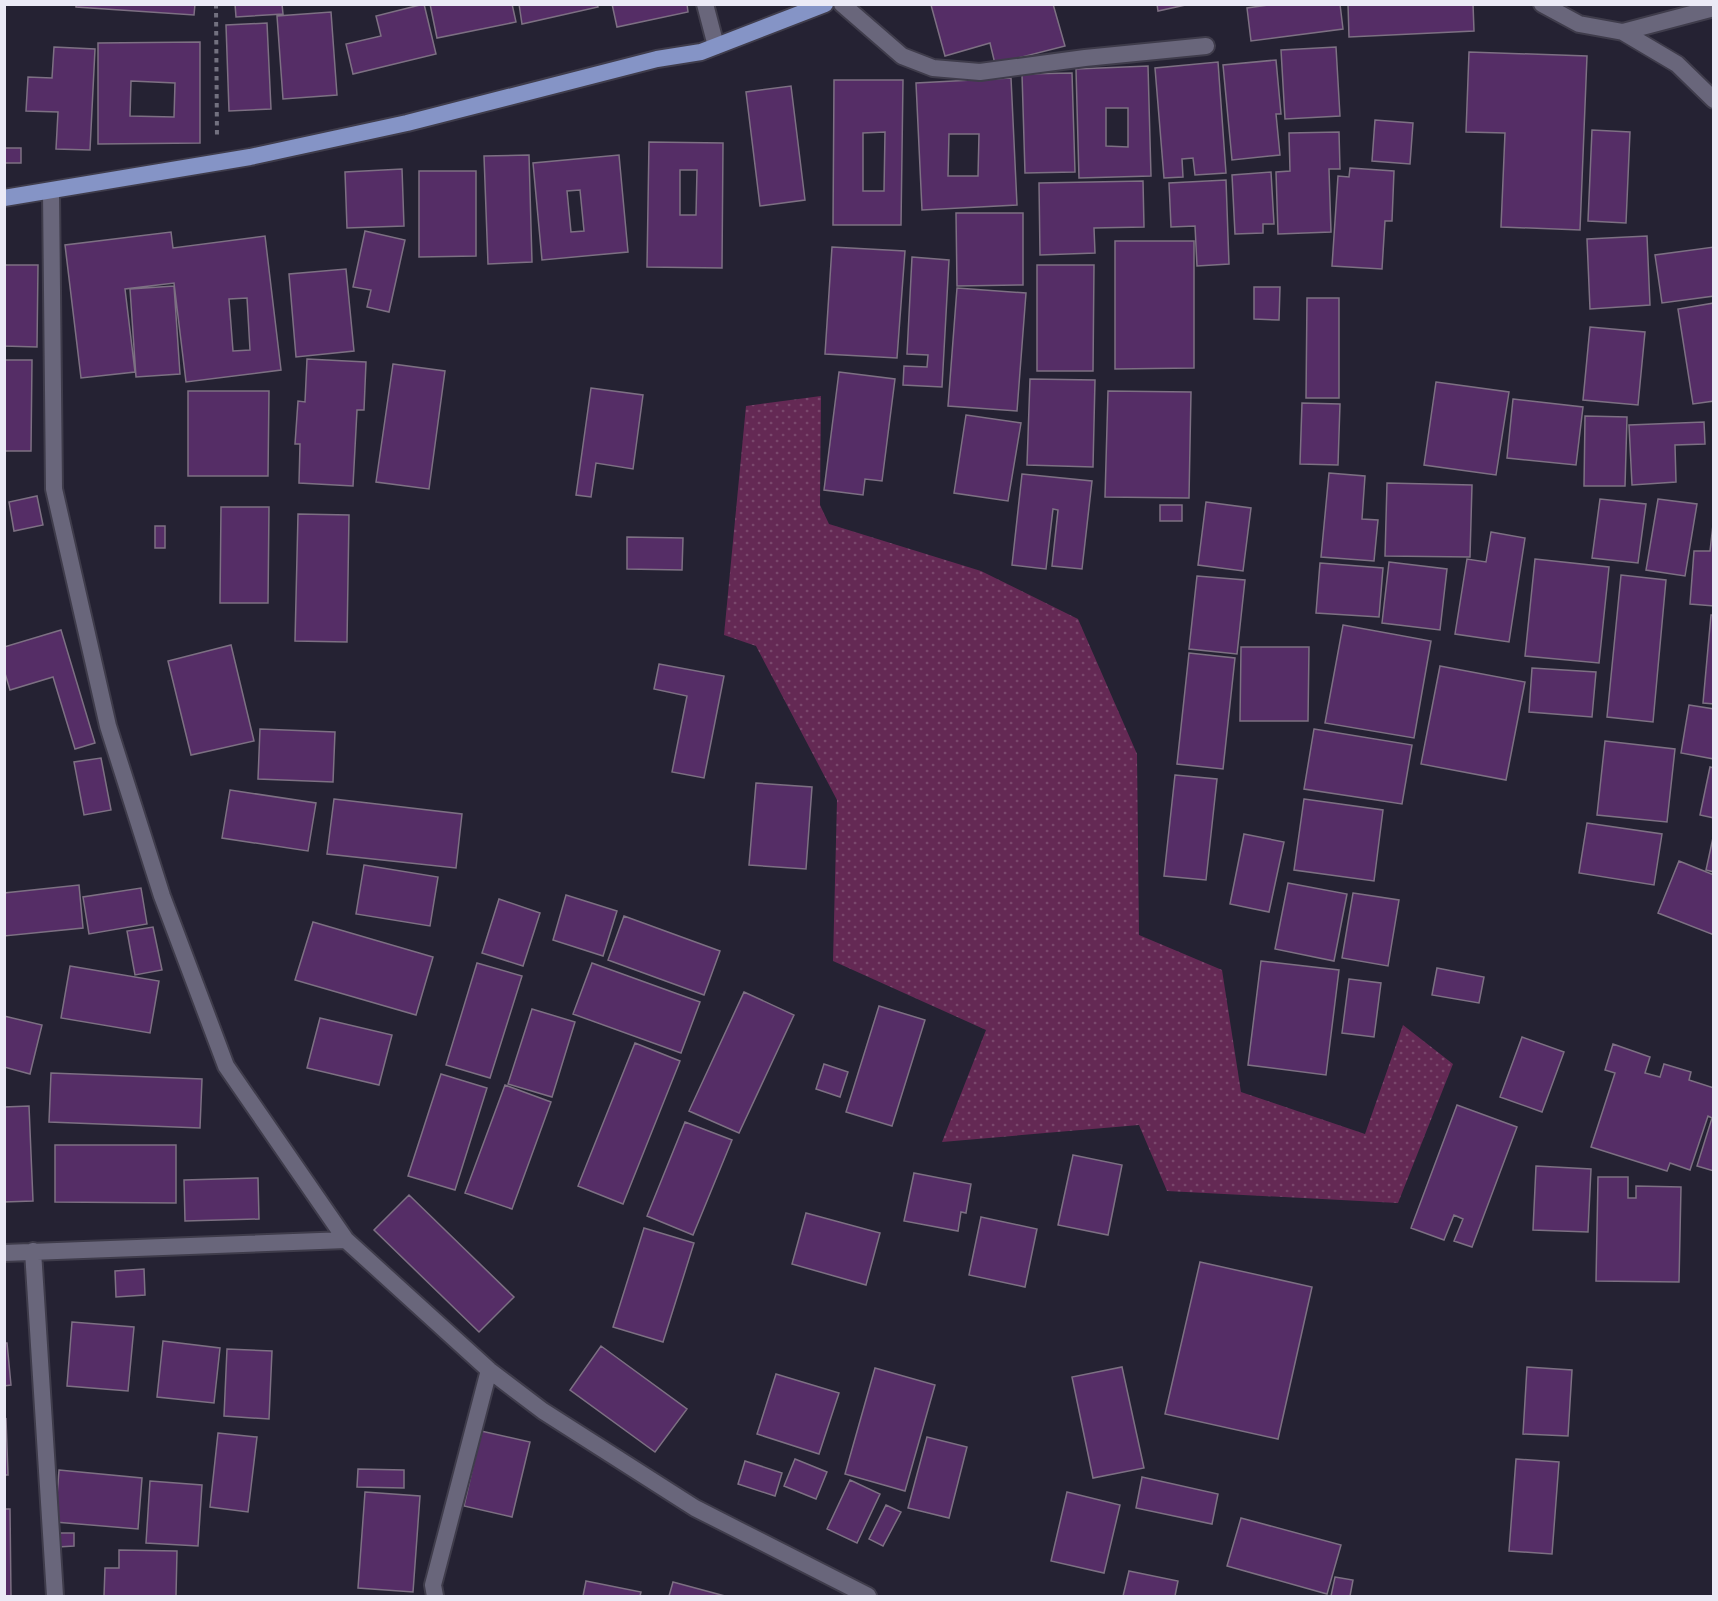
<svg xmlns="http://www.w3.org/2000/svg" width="1718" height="1601" viewBox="0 0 1718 1601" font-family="'IBM Plex Serif',serif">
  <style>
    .grass { fill: url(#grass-dots) }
    .building { fill: #552d66; stroke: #7d7083; stroke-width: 1.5; fill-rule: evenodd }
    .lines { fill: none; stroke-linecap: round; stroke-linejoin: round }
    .minor-casing { stroke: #3f3c4b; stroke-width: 20 }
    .primary-casing { stroke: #3f3c4b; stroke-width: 20 }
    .path { stroke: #737180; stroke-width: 4; stroke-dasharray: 4.5 4.5; stroke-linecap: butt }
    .minor { stroke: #69667b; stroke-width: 16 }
    .primary { stroke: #8594c6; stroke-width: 16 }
  </style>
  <defs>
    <pattern id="grass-dots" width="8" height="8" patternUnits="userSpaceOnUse" patternTransform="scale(1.5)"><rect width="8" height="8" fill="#642954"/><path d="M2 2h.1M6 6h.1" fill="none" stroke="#7a486d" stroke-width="1.8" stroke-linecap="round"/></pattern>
  </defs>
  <rect width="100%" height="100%" fill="#252233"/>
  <path class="grass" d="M821 396 820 505 829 524 981 571 1078 619 1137 754 1139 935 1222 970 1241 1092 1365 1134 1403 1025 1453 1064 1398 1203 1167 1191 1139 1125 942 1142 986 1030 833 961 837 800 756 646 724 635 746 406Z"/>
  <path class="building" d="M76 4H195L194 15 76 7Z
    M235 4H282L283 14 236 17Z
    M424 4 436 54 353 74 346 44 381 36 376 16Z
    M430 4H512L516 22 437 38Z
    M519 4H597L598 7 522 24Z
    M612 4H687L688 12 617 27Z
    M1053 4 1065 46 995 64 990 43 945 56 931 5Z
    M1157 4H1190L1158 11Z
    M1340 4 1343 29 1251 41 1247 8 1275 4Z
    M1348 4H1473L1474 31 1349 37Z
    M331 12 337 95 283 99 277 16Z
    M267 23 271 109 229 111 226 25Z
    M200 42V143L98 144V43ZM131 81 175 83 174 117 130 116Z
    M54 47 95 49 90 150 56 149 58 112 26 111 28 77 52 78Z
    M1336 47 1340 116 1285 119 1281 50Z
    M1469 52 1587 56 1580 230 1501 227 1505 133 1466 132Z
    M1276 60 1281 114H1276L1280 155 1232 160 1223 65Z
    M1218 62 1226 173 1195 175 1193 158 1182 159 1183 177 1164 178 1155 68Z
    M1148 66 1151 176 1079 178 1076 69ZM1106 108H1128V147L1106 146Z
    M1072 73 1075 172 1025 173 1022 74Z
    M1011 78 1017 205 922 210 916 83ZM949 134H979L978 176H948Z
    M834 80H903L901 225H833ZM885 132 884 191H863V133Z
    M791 86 805 200 760 206 746 92Z
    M1375 120 1413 123 1410 164 1372 161Z
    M1592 130 1630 132 1626 223 1588 221Z
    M1339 132 1340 169H1329L1331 232 1278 234 1276 172 1290 171 1289 133Z
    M649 142 723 143 722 268 647 267ZM680 170H697L696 215H680Z
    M4 148H21V163H4Z
    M529 155 532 262 488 264 484 156Z
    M619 155 628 252 542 260 533 163ZM580 190 584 231 571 232 567 191Z
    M1350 168 1394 171 1392 221H1385L1382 269 1332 266 1338 176 1349 177Z
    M402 169 404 226 347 228 345 172Z
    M419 171H476V256L419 257Z
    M1271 172 1274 224H1263V233L1235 234 1232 175Z
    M1226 180 1229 264 1197 266 1195 226 1171 227 1169 183Z
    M1143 181 1144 227 1094 228 1095 253 1040 255 1039 183Z
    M956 213H1023V285L957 286Z
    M365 231 405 240 389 312 367 307 371 290 353 287Z
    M171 232 173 248 265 236 281 370 186 382 174 283 125 289 135 372 81 378 65 245ZM247 298 250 350 233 351 229 299Z
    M1647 236 1650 305 1590 309 1587 239Z
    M1115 241H1194V368L1115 369Z
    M832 247 905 251 897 358 825 354Z
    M1714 247V296L1662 303 1655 255Z
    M912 257 949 260 942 387 903 385 904 366 927 367 928 355 907 354Z
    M4 265H38L37 347 4 346Z
    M1037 265H1094L1093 371H1037Z
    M346 269 354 351 296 357 289 274Z
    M174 286 180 374 136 377 130 289Z
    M1254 287H1280L1279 320 1254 319Z
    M957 288 1026 293 1017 411 948 406Z
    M1307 298H1339V398H1306Z
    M1714 303V401L1693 404 1678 309Z
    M1590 327 1645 332 1638 405 1583 400Z
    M307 359 366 362 364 410H357L353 486 299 483 300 444H295L298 401 305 402Z
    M4 360H32L31 451H4Z
    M393 364 445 371 429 489 376 482Z
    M839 372 895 379 882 481 865 479 863 495 824 490Z
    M1030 379 1095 380 1093 467 1027 465Z
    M1436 382 1509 392 1496 475 1424 465Z
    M591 388 643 395 633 469 596 463 591 497 576 495Z
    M188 391H269L268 476H188Z
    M1108 391 1191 392 1189 498 1105 497Z
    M1513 399 1583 407 1576 465 1507 458Z
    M1302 403 1340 404 1338 465 1300 464Z
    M966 415 1021 423 1008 501 954 493Z
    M1585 416 1627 417 1625 486H1584Z
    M1704 422 1705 444 1675 445 1676 482 1632 485 1629 425Z
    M1329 473 1365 476 1362 519 1378 520 1374 561 1321 557Z
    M1022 474 1092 481 1082 569 1052 566 1058 510 1053 509 1046 569 1012 565Z
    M1387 483 1472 485 1470 557 1385 556Z
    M37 496 43 525 14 531 9 502Z
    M1600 499 1646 504 1638 563 1592 558Z
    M1658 499 1697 504 1685 576 1646 570Z
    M1206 502 1251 508 1243 571 1198 565Z
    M1160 505H1182V521H1160Z
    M221 507H269L268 603H220Z
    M298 514 349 515 347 642 295 641Z
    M1714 516V606L1690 604 1694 551H1710Z
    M155 526H165V548H155Z
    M1491 532 1525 538 1509 642 1455 634 1467 559 1486 562Z
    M627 537 683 538 682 570 627 569Z
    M1535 559 1609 567 1599 663 1525 656Z
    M1389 562 1447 569 1440 630 1382 623Z
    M1320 563 1383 568 1379 617 1316 613Z
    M1621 575 1666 580 1653 722 1607 717Z
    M1197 576 1245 580 1237 654 1189 649Z
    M1711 615H1714V704L1703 703Z
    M1343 625 1431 641 1414 738 1325 723Z
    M61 630 95 743 75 749 53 677 10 690 4 670V647Z
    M231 645 254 741 191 755 168 661Z
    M1241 647H1309L1308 721H1240Z
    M1189 653 1235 658 1223 769 1177 764Z
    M659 664 724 676 704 778 672 772 687 696 654 689Z
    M1440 666 1525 682 1506 780 1421 764Z
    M1532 668 1596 672 1592 717 1529 712Z
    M1689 705 1714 709V759L1681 753Z
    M260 729 335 732 333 782 258 779Z
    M1314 729 1412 745 1402 804 1304 789Z
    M1605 741 1675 749 1667 822 1597 815Z
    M101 758 111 810 84 815 74 762Z
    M1710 767 1714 768V818L1700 815Z
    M1175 775 1217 779 1206 880 1164 876Z
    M756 783 812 787 806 869 749 865Z
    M230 790 316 803 308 851 222 838Z
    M334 799 462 814 456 868 327 854Z
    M1304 799 1383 810 1374 881 1294 870Z
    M1587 823 1662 834 1654 885 1579 873Z
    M1714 833V872L1706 870Z
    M1244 834 1284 842 1269 912 1230 904Z
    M1679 861 1714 875V935L1658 913Z
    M364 865 438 877 430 926 356 914Z
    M1288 883 1347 894 1334 961 1275 949Z
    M79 885 83 928 4 936V893Z
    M141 888 147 924 89 934 83 897Z
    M1353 893 1399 900 1388 966 1342 958Z
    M566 895 617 911 603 956 553 940Z
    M499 899 540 913 523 966 482 953Z
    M624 916 720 951 704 995 608 960Z
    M313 922 433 957 416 1015 295 980Z
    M153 927 162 970 135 975 127 931Z
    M1261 961 1339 970 1326 1075 1248 1065Z
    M477 963 522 976 490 1078 446 1065Z
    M592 963 700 1002 681 1053 573 1014Z
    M70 966 159 981 150 1033 61 1018Z
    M1437 968 1484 977 1479 1003 1432 995Z
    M1349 979 1381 983 1374 1037 1342 1033Z
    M744 992 794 1015 739 1133 689 1111Z
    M879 1006 925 1020 892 1126 846 1112Z
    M532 1009 575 1022 552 1097 508 1084Z
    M4 1016 42 1025 30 1074 4 1067Z
    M320 1018 392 1035 379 1085 307 1068Z
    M1522 1037 1564 1052 1542 1112 1500 1097Z
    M635 1043 680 1061 623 1204 578 1186Z
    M1613 1044 1650 1057 1645 1073 1660 1077 1664 1064 1691 1072 1689 1080 1714 1088V1171L1697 1166 1712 1118 1708 1116 1690 1170 1670 1163 1667 1171 1591 1147 1615 1073 1605 1070Z
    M824 1064 848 1072 840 1097 816 1089Z
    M51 1073 202 1079 200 1128 49 1122Z
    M441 1074 487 1088 455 1190 408 1176Z
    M505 1085 551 1102 512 1209 465 1193Z
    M1457 1105 1517 1127 1472 1247 1454 1241 1463 1219 1454 1215 1444 1240 1411 1228Z
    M29 1106 33 1201 4 1202V1107Z
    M685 1122 732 1140 693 1235 647 1216Z
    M55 1145H176V1203L55 1202Z
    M1073 1155 1122 1165 1108 1235 1058 1225Z
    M1536 1166 1591 1169 1588 1232 1533 1230Z
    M914 1173 971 1184 966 1213 961 1212 958 1231 904 1221Z
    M1598 1177H1628V1198H1636V1186L1681 1187 1679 1282 1596 1281Z
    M258 1178 259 1219 185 1221 184 1180Z
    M409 1195 514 1297 479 1332 374 1230Z
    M806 1213 880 1233 866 1285 792 1264Z
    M981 1217 1037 1229 1025 1287 969 1275Z
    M644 1228 694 1243 663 1342 613 1327Z
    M1200 1262 1312 1287 1278 1439 1165 1414Z
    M144 1269 145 1295 116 1297 115 1271Z
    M72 1322 134 1327 128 1391 67 1386Z
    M163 1341 220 1348 214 1403 157 1397Z
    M4 1343H7L11 1385 4 1386Z
    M601 1346 687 1409 655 1452 570 1390Z
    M227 1349 272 1351 269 1419 224 1416Z
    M1122 1367 1144 1468 1093 1478 1072 1377Z
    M1527 1367 1572 1370 1568 1436 1523 1434Z
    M875 1368 935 1385 905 1491 845 1474Z
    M776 1374 839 1393 819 1454 757 1434Z
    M6 1419 8 1475H4V1420Z
    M481 1431 530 1442 512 1517 464 1506Z
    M218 1433 257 1437 248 1512 210 1507Z
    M927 1437 967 1447 949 1518 908 1508Z
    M795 1459 827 1472 816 1499 784 1486Z
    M1516 1459 1559 1462 1552 1554 1509 1551Z
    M745 1461 782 1473 775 1496 738 1484Z
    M358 1469 404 1470V1488L357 1487Z
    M59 1470 142 1478 138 1529 55 1522Z
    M1142 1477 1218 1494 1212 1524 1136 1508Z
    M850 1480 880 1494 857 1543 827 1529Z
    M150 1481 202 1485 198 1546 146 1543Z
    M365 1492 420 1496 413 1592 358 1588Z
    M1067 1492 1120 1505 1104 1573 1051 1561Z
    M886 1505 901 1512 883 1546 869 1539Z
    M4 1509H10L11 1596H4Z
    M1241 1518 1341 1545 1327 1594 1227 1566Z
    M57 1533H74V1546L58 1547Z
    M119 1550 177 1551 176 1596H104L105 1568H119Z
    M1129 1571 1178 1581 1175 1596H1123Z
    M1335 1577 1353 1580 1350 1596H1331Z
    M586 1581 641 1592 640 1596H583Z
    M673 1582 725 1596H669Z"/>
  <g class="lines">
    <g class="minor-casing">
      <path id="minor" d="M705 4 716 46
        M842 4 902 56 933 68 980 72 1085 58 1206 46
        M1542 4 1579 24 1623 32 1714 8
        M1623 32 1677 64 1714 100
        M51 191 54 489 108 726 162 896 226 1066 346 1240 489 1370 543 1411 695 1508 868 1596
        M33 1251 55 1596
        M4 1253 346 1240
        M435 1596 433 1585 489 1370"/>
    </g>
    <g class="primary-casing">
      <path id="primary" d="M4 198 250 157 407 123 657 59 701 52 825 4"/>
    </g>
    <path class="path" d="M216 4 217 139"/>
    <use href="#minor" class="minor"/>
    <use href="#primary" class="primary"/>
  </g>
  <rect width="1718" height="1601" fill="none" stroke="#ebeaf6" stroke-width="12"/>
</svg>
